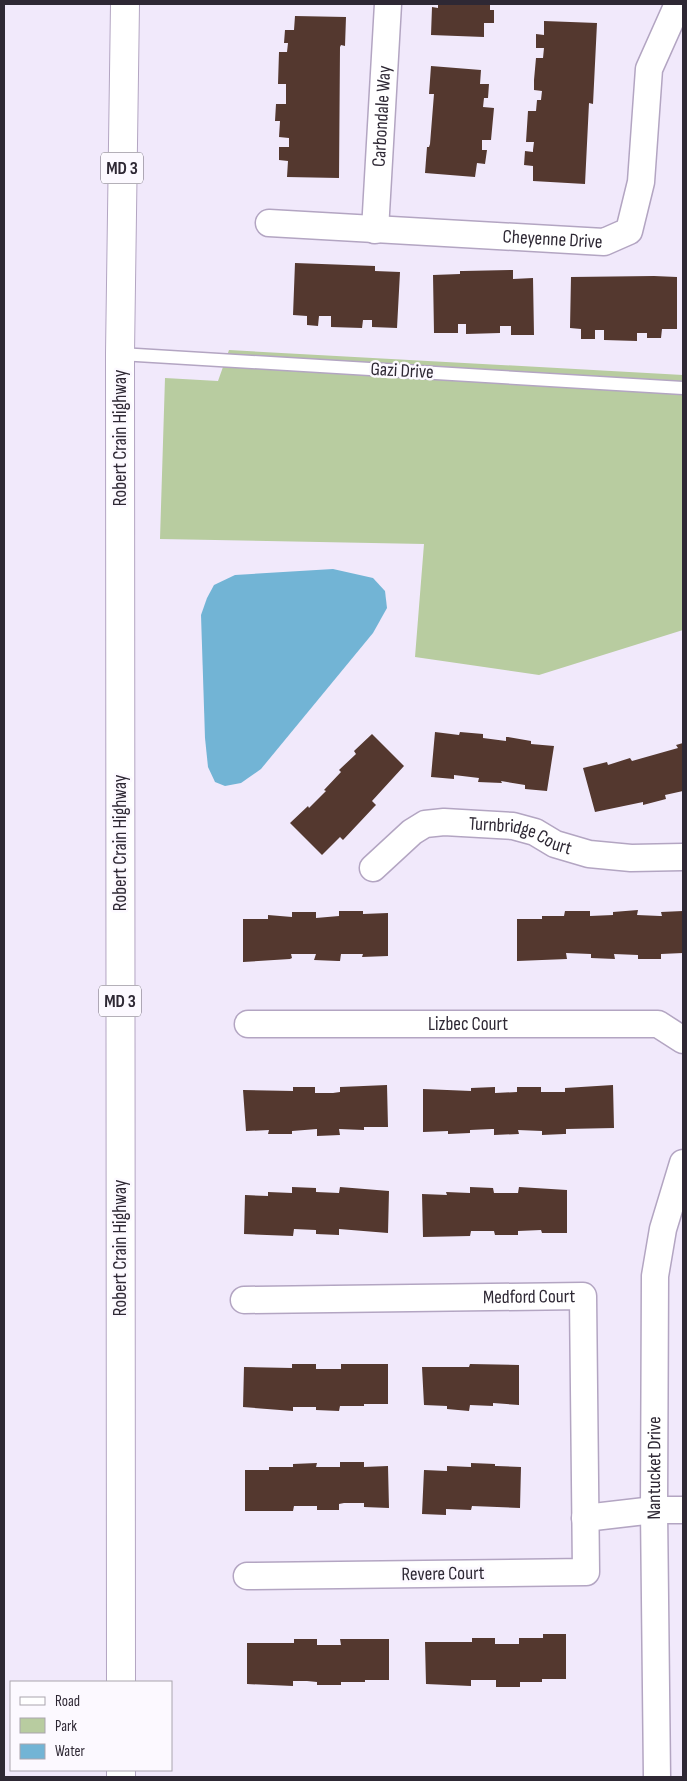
<svg xmlns="http://www.w3.org/2000/svg" width="687" height="1781" viewBox="0 0 687 1781" font-family="'Sofia Sans Condensed',sans-serif">
  <style>
    .green { fill: #b8cca0 }
    .water { fill: #72b4d5 }
    .building { fill: #54382f }
    .lines { fill: none; stroke-linecap: round; stroke-linejoin: round }
    .lane-casing { stroke: #b3a5c2; stroke-width: 15 }
    .street-casing { stroke: #b3a5c2; stroke-width: 29 }
    .highway-casing { stroke: #b3a5c2; stroke-width: 30 }
    .lane { stroke: #fff; stroke-width: 12 }
    .street { stroke: #fff; stroke-width: 26 }
    .highway { stroke: #fff; stroke-width: 28 }
    .labels { text-anchor: middle; dominant-baseline: central; stroke-width: 5; stroke-linejoin: round; paint-order: stroke }
    .shield { fill: #fcf9ff; stroke: #6c6771; stroke-width: 1 }
    .shield-label { font-size: 18px; font-weight: bold; fill: #2e2834 }
    .street-label { font-size: 19px; fill: #2e2834; stroke: #fcf9ff }
  </style>
  <rect width="100%" height="100%" fill="#f1e9fb"/>
  <path class="green" d="M229 350 683 375V630L539 675 415 657 424 544 160 539 165 378 218 381Z"/>
  <path class="water" d="M333 569 373 578 385 591 387 608 373 633 261 769 241 783 225 786 215 782 208 767 205 738 201 615 207 598 214 585 235 575Z"/>
  <path class="building" d="M438 4H490V10H494V23H484V37L431 35 432 7 438 8Z
    M295 16 346 17 345 46 341 45 340 47 339 178 287 177 288 161 279 160V147H289V138L279 137 280 121H275L276 104H286V84H278L279 52H287L288 43H284L285 30H294Z
    M544 21 597 23 593 104 589 103 585 184 533 181V166L524 165 525 151 533 152V150L534 142H526L528 111H536L537 100H541L542 91 534 90V80L536 58H543L544 48H536V34L544 35Z
    M431 66 481 70 480 84H489L488 98H484L483 107 494 108 491 140H482V150H487L485 164 477 163 475 177 425 173 427 147H429L430 144 434 94H429Z
    M295 263 375 266V271L400 272 397 328 372 327V320H363L362 328 331 327V316H319L318 326 307 325V316L293 315Z
    M513 270V279L533 278 534 335H511V326H500V333L466 334V324H458V333H434L433 275 460 274V271H463Z
    M654 276 677 277V329H662L661 338H647V333H637V341L604 340V330H595V339H581V329L570 328 571 277Z
    M435 732 459 735 460 732 483 734V738L506 741V737H508L531 741V744L554 746 547 791 525 789V785L501 781 502 783 478 782 479 778 454 775V779L431 777Z
    M372 734 404 766 372 801 376 805 374 807 343 840 340 837 322 855 290 823 308 806 309 808 326 791 324 790 341 772 339 770 356 754 354 751Z
    M683 743V791L665 795 666 799 643 805V802L595 812 583 768 607 762 608 765 630 758 632 761 678 748 676 745Z
    M638 910 637 915 660 916H662L661 912 683 911V953L661 954V959H638V955L614 954 615 959 591 958V954L566 953 567 959 517 961V919H542V916H564L565 911H590V916L613 915V912Z
    M339 911H363V914L388 913V956L362 957 363 954H341L340 961H338L314 960 316 954H291L292 958 290 959 243 962V919H268V915L292 917V912H316V918L339 916Z
    M387 1085 388 1127H364V1130L339 1129 340 1135 317 1136V1129L292 1131V1134H268L269 1130 246 1131 243 1090 293 1091V1087H315V1093H333L340 1092V1087Z
    M613 1085 614 1128 566 1129V1134H564L542 1135V1131L518 1130 519 1134 494 1135V1129H492L470 1130V1133L448 1134V1131L423 1132V1089L471 1091V1088L495 1087V1093L517 1092V1087H541V1092H565V1088Z
    M292 1187 316 1188V1192L339 1193 340 1187 389 1191 388 1233 339 1229V1235L316 1234V1230L294 1229 293 1236 244 1234 245 1195 268 1196V1192L292 1193Z
    M470 1187 493 1188 494 1193H518L519 1187 567 1190V1233H542L541 1230 518 1231V1235H495L494 1231H471L470 1236 423 1237 422 1194 447 1195 446 1192 470 1193Z
    M292 1364H316V1369H341V1364H388V1404H364V1406H340L339 1411 316 1410V1407H293V1411L243 1407 244 1367 292 1368Z
    M470 1364 519 1365V1405L493 1403V1406L470 1405 469 1411 447 1409V1406L424 1405 422 1367H469Z
    M340 1462H364V1467L388 1466 389 1508 364 1507V1503H344L339 1504V1510H317V1506H294L293 1511H245V1470H269V1467H293V1464L317 1463 316 1467H340Z
    M471 1463 495 1464V1466H497L521 1467 520 1508 472 1506 471 1510 446 1509V1515L422 1514 424 1470 447 1471V1466L471 1467Z
    M543 1634H566V1679H542V1682H520V1687H496V1680H471V1686L426 1684 425 1642H472V1638H495V1644H519V1638H543Z
    M294 1639H317V1645H341L340 1639H389V1680H365V1682H341V1685H317V1682L307 1681H293V1686L247 1684V1643H294Z"/>
  <g class="lines">
    <g class="lane-casing">
      <path id="lane" d="M120 354 683 388"/>
    </g>
    <g class="street-casing">
      <g id="street">
        <path id="s1" d="M269 223 604 242 629 231 641 182 649 69 678 4"/>
        <path id="s2" d="M375 230 388 4"/>
        <path id="s3" d="M373 868 412 832 425 824 444 822 513 826 535 832 555 844 589 854 631 858 683 857"/>
        <path id="s4" d="M248 1024H658L683 1040"/>
        <path id="s5" d="M244 1300 583 1296 586 1572 247 1576"/>
        <path d="M585 1518 654 1510H683"/>
        <path id="s6" d="M657 1777 654 1510 655 1276 663 1229 683 1163"/>
      </g>
    </g>
    <g class="highway-casing">
      <path id="highway" d="M121 1682 120 354 125 4
        M121 1770V1777"/>
    </g>
    <use href="#lane" class="lane"/>
    <use href="#street" class="street"/>
    <use href="#highway" class="highway"/>
  </g>
  <g class="labels">
    <g class="shield">
      <rect x="101" y="152.5" width="42" height="31" rx="4"/>
      <rect x="99" y="985.5" width="42" height="31" rx="4"/>
    </g>
    <g class="shield-label">
      <text x="122" y="168">MD 3</text>
      <text x="120" y="1001">MD 3</text>
    </g>
    <g class="street-label">
      <text stroke="none"><textPath href="#s2" startOffset="114">Carbondale Way</textPath></text>
      <text stroke="none"><textPath href="#s1" startOffset="284">Cheyenne Drive</textPath></text>
      <text transform="translate(402 371) rotate(3)">Gazi Drive</text>
      <text transform="translate(120 438) rotate(-90)">Robert Crain Highway</text>
      <text stroke="none"><textPath href="#s3" startOffset="166">Turnbridge Court</textPath></text>
      <text transform="translate(120 843) rotate(-90)">Robert Crain Highway</text>
      <text stroke="none"><textPath href="#s4" startOffset="220">Lizbec Court</textPath></text>
      <text transform="translate(120 1248) rotate(-90)">Robert Crain Highway</text>
      <text stroke="none"><textPath href="#s5" startOffset="285">Medford Court</textPath></text>
      <text stroke="none"><textPath href="#s6" startOffset="309">Nantucket Drive</textPath></text>
      <text transform="translate(443 1574) rotate(-1)">Revere Court</text>
    </g>
  </g>
  <rect width="687" height="1781" fill="none" stroke="#2e2834" stroke-width="10"/>
  <rect x="10" y="1681" width="162" height="90" fill="#fcf9ff" stroke="#aaa5ae"/>
  <rect x="20" y="1697" width="25" height="8" fill="#ffffff" stroke="#aaa5ae"/>
  <text x="55" y="1706" font-size="15" fill="#2e2834">Road</text>
  <rect x="20" y="1718" width="25" height="15" fill="#b8cca0" stroke="#aaa5ae"/>
  <text x="55" y="1731" font-size="15" fill="#2e2834">Park</text>
  <rect x="20" y="1744" width="25" height="15" fill="#72b4d5" stroke="#aaa5ae"/>
  <text x="55" y="1756" font-size="15" fill="#2e2834">Water</text>
</svg>
